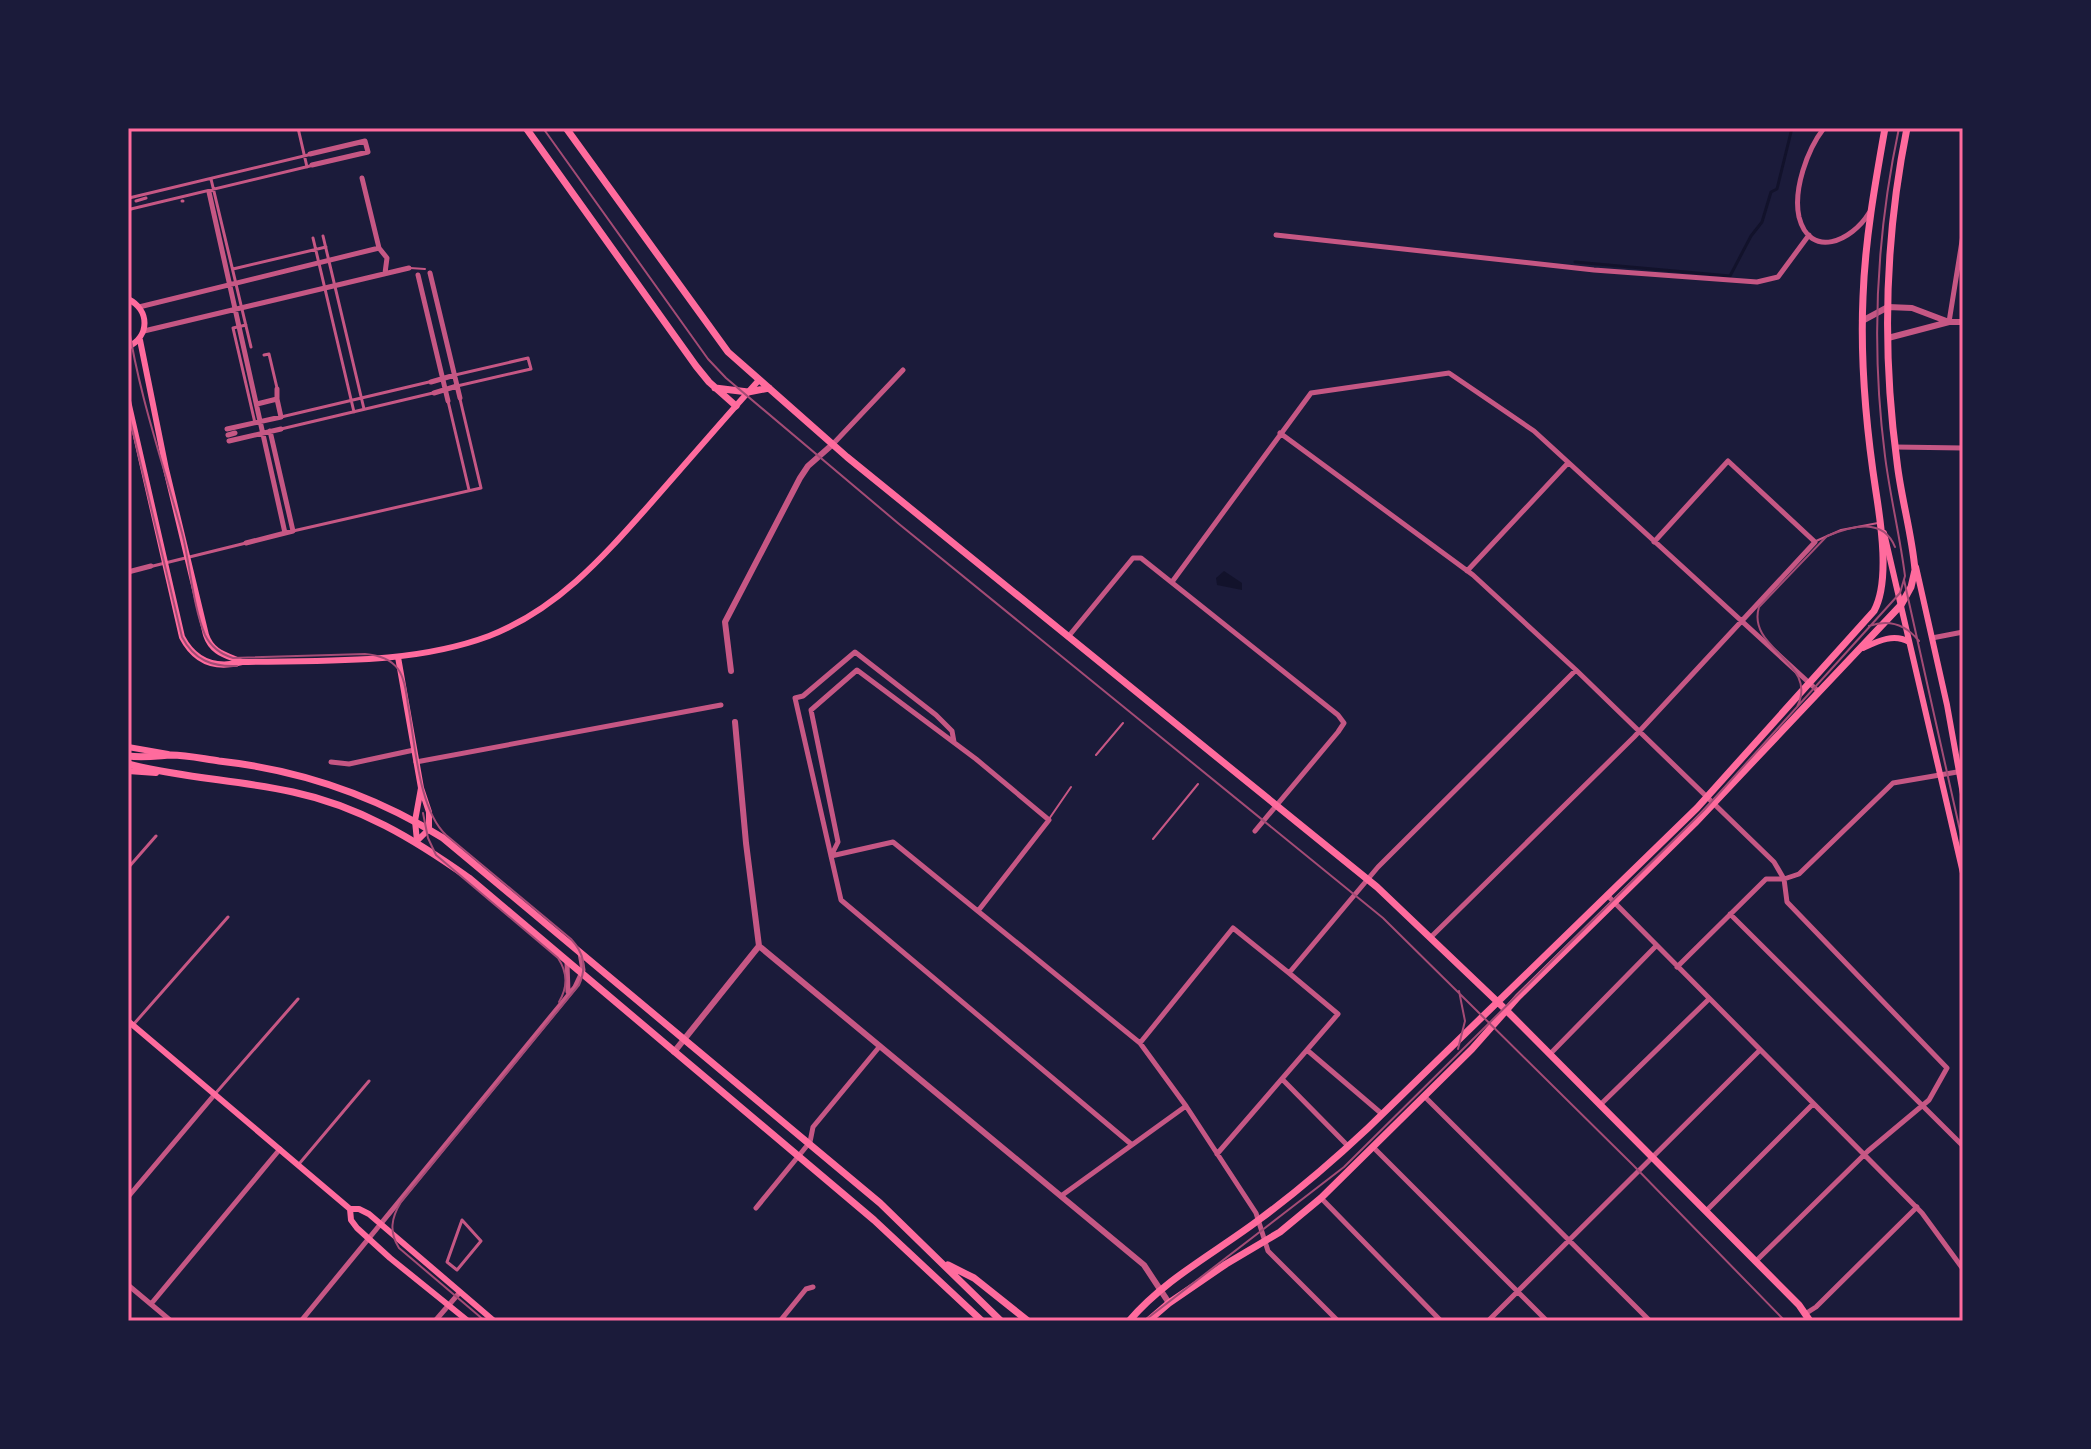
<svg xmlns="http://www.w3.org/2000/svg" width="2091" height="1449" viewBox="0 0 2091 1449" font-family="'Titillium Web',sans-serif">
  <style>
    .water { fill: #12122b }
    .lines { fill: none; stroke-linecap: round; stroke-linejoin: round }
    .stream { stroke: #12122b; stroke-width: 3 }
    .service { stroke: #c65784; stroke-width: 2 }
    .pedestrian { stroke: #c65784; stroke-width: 3 }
    .minor { stroke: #c65784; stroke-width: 5 }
    .tertiary { stroke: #c65784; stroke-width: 6 }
    .secondary { stroke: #ff6b9d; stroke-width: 6 }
    .primary { stroke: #ff6b9d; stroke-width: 7 }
    .tram { stroke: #a44b75; stroke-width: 2 }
    .neatline { fill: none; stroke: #ff6b9d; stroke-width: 3 }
  </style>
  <rect width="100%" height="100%" fill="#1b1b3a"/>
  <path class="water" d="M1224 571 1242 583V590L1217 585 1216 578Z"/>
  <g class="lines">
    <path class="stream" d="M1575 262 1730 276 1751 236 1762 222 1771 192 1777 189 1792 128"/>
    <path class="service" d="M410 268 425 269
      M1816 541 1841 530 1878 523
      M1096 755 1123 723
      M1049 819 1071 787
      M1153 839 1198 784"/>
    <path class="pedestrian" d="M298 128 307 167
      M211 179 251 347
      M129 198 308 155
      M136 201 146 198
      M182 201H183
      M131 209 310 166
      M323 236 364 409
      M313 238 354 412
      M233 269 326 247
      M246 325 233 328 255 423
      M264 355 269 354 277 388
      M455 375 528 358 531 369 457 386
      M448 401 469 490
      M281 417 429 382
      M281 429 433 393
      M293 531 481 488 460 399
      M153 566 246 543
      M128 868 156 836
      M133 1025 228 917
      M215 1094 298 999
      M299 1164 369 1081
      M462 1220 481 1241 457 1270 447 1262Z"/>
    <path class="minor" d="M1824 128C1807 150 1793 190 1799 217 1810 260 1852 241 1869 213
      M310 154 365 141 368 152 312 165
      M362 178 379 248
      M209 192 285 533
      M1276 235 1594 270 1757 282 1778 277 1809 235
      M430 273 460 398
      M418 275 448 401
      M139 307 379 248 387 258 385 273
      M1949 322 1963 235
      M144 331 409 268
      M431 382 455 375
      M434 393 457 386
      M257 404 277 399V389
      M227 429 281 417 277 399
      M1280 433 1473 575 1576 670 1774 862 1784 879 1787 902 1947 1068 1929 1100 1868 1151 1756 1261
      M228 435 235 433
      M229 441 281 429
      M833 444 903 370
      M1895 447 1963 448
      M246 543 293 531 270 431
      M1467 571 1568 463
      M128 572 151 566
      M1172 582 1311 393 1449 373 1534 431 1818 691
      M1068 637 1133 558H1141L1338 715 1344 723 1338 732 1255 831
      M1932 638 1963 632
      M954 742 952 731 936 715 855 652 803 696 795 698 841 900 1131 1144
      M331 762 349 764 414 750
      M416 762 721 705
      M831 856 893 842 1140 1043 1186 1106 1256 1213 1268 1251 1338 1321
      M831 856 838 842 811 710 857 670 976 759 1049 820 978 911
      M1607 895 1922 1213 1963 1269
      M1730 914 1963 1146
      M1431 937 1634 737 1815 542 1728 461 1654 542
      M567 963 568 992
      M1677 967 1766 879H1784L1799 874 1893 783 1963 771
      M1140 1043 1233 928 1289 973 1378 867 1576 670
      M1307 1050 1382 1114
      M1550 1054 1656 946
      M1282 1079 1348 1146
      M1424 1096 1650 1321
      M1600 1105 1709 999
      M1373 1147 1547 1321
      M1217 1154 1338 1014 1289 973
      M1061 1196 1186 1106
      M128 1197 215 1094
      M1321 1198 1441 1321
      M756 1208 810 1142 813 1127 880 1046
      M1706 1211 1813 1104
      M128 1285 171 1321
      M151 1304 280 1149
      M1805 1314 1816 1307 1917 1207
      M301 1321 575 987 583 970 580 953
      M435 1321 460 1292
      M780 1321 806 1289 813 1287
      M1488 1321 1760 1050"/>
    <path class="tertiary" d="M1862 321 1888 307 1912 308 1949 322
      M1888 338 1949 322H1963
      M731 671 725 622 800 478 808 466 833 444
      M735 722 746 843 759 946 1144 1265 1169 1303
      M674 1052 759 946"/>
    <path class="secondary" d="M128 299C150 310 150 336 128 347
      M140 340 166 469 206 635C212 653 226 655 242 662
      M128 401 182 637C195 662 216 669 242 662 323 660 411 665 489 636 558 609 603 557 651 503 687 462 723 420 759 380
      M1884 533 1963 873
      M1916 567 1947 705 1963 794
      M1863 648C1878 641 1894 633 1909 642
      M398 657 421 788 429 812V829L417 841
      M128 747 168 754
      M128 771 156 773
      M417 841 415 821 421 788
      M128 1021 350 1209H359L369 1214 494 1321
      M350 1209 351 1220 357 1228 390 1258 468 1321"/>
    <path class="primary" d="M526 128 696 366 709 382 736 406
      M566 128 728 352 847 457 1377 887 1504 1008 1799 1305 1810 1321
      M715 388 748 392 769 388
      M128 756C143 758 156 756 171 755 187 755 204 759 219 761 301 770 374 795 443 838L880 1203 1001 1321
      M128 764C182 778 238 780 293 792 359 806 414 839 469 878L874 1220 982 1321
      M948 1265 974 1278 1028 1321
      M1129 1321C1166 1278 1215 1253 1260 1219 1298 1191 1334 1160 1368 1128L1697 808 1874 611C1890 582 1881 524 1876 492 1866 427 1860 363 1863 297 1865 240 1875 184 1885 128
      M1148 1321 1169 1303 1226 1264 1280 1232 1321 1198 1472 1049 1518 997 1695 823 1901 605 1911 587 1915 570C1912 534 1901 498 1897 462 1882 351 1885 237 1907 128"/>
    <path class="tram" d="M543 128 708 359 726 378 899 524 1383 918 1633 1165 1785 1321
      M128 323C139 395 163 463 182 533 190 563 193 607 205 635 211 647 220 654 233 658L365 654C378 655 390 658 398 669 405 679 406 693 408 705 415 741 418 809 446 835L571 939C584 953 587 967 579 985L401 1202C391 1218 389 1232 399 1248L485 1321
      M128 411 182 637C194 660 212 667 237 666
      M1904 580 1963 844
      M1869 626C1889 619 1906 625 1919 641
      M1797 707C1820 662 1746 650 1759 607L1827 536C1852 526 1883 517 1895 547
      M423 813 428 838 436 855 558 958C568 973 568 987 559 1002
      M1458 1049 1465 1021 1459 991
      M1144 1321 1344 1167 1704 810 1900 593 1905 576C1900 536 1890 496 1885 456 1871 347 1876 236 1899 128"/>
  </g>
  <rect width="2091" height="1449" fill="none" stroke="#1b1b3a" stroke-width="260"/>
  <rect x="130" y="130" width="1831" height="1189" class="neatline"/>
</svg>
